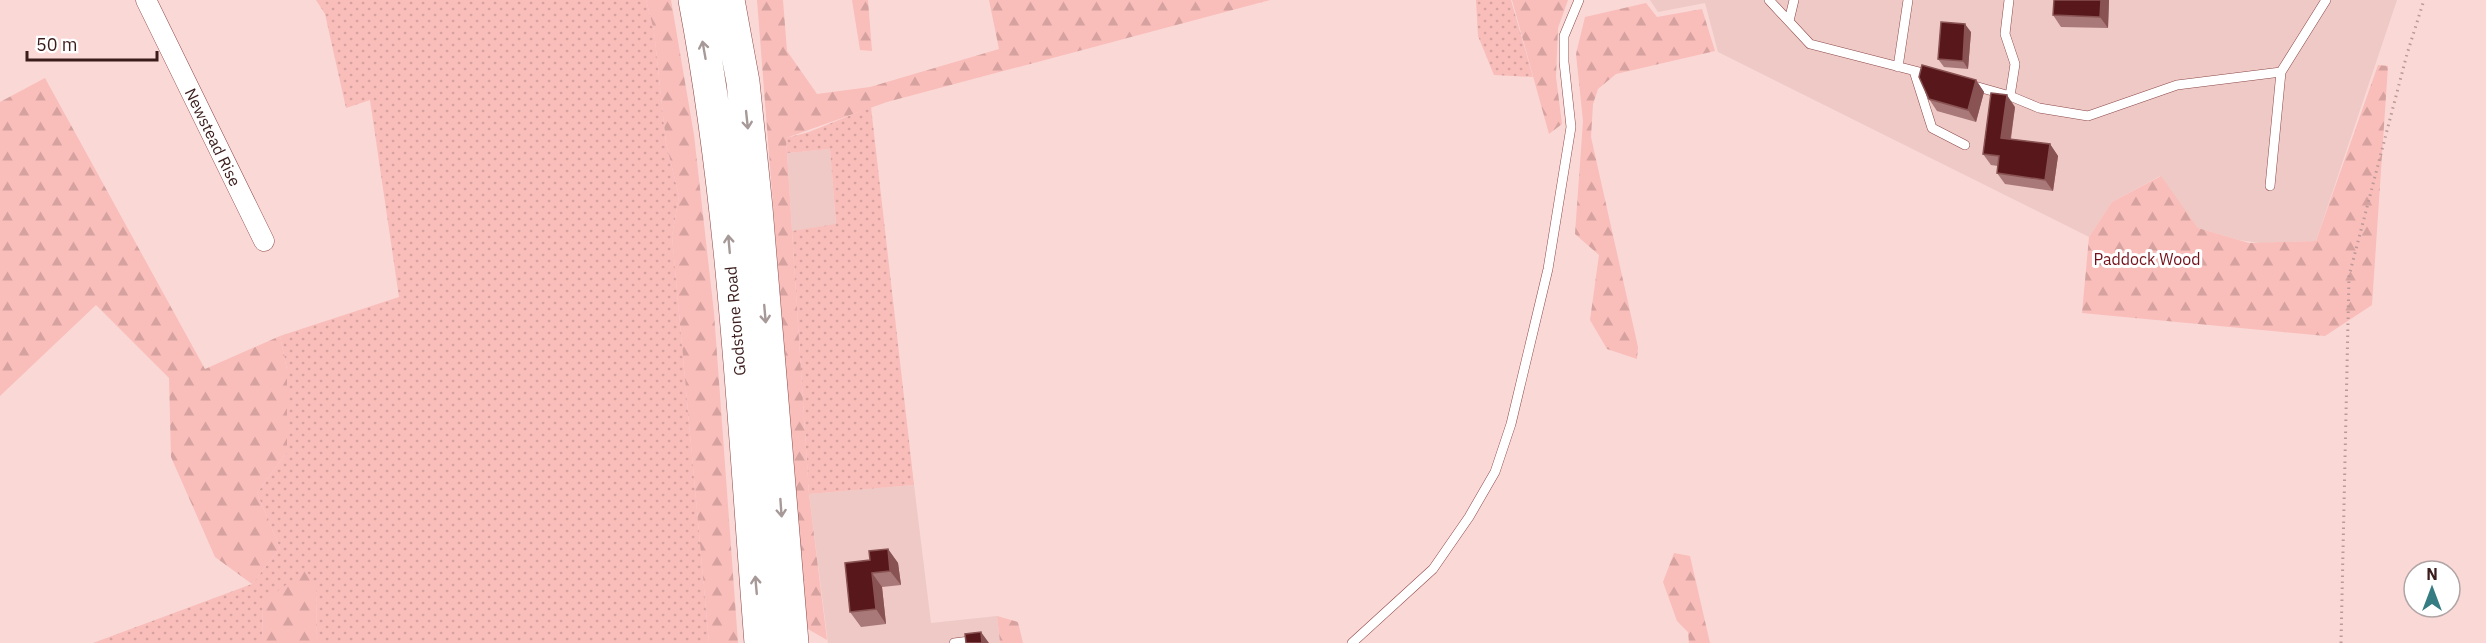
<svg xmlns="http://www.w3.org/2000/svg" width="2486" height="643" viewBox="0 0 2486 643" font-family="'IBM Plex Sans',sans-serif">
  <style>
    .built { fill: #eec9c6 }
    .green { fill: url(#green-dots) }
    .forest { fill: url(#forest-firs) }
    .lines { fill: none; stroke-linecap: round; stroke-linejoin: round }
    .lane-casing { stroke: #8d4747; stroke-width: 10 }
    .street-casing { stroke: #8d4747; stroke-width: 21 }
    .highway-casing { stroke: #8d4747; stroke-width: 34 }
    .path { stroke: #ba9998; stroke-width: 3; stroke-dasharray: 1.5 4.5; stroke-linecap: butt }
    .lane { stroke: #fff; stroke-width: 9 }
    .street { stroke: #fff; stroke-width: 20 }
    .highway { stroke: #fff; stroke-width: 33 }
    .wall { fill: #a97878 }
    .shaded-wall { fill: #895253 }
    .building { fill: #58181b; stroke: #895253; stroke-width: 1.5 }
    .oneway { stroke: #a69998 }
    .labels { text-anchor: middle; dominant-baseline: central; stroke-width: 6; stroke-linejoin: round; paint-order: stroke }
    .street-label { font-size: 16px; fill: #3a1c1b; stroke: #fff }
    .park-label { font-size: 16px; fill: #74121c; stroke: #fff }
  </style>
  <defs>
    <pattern id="green-dots" width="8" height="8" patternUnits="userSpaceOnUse" patternTransform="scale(1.5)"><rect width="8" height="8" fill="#f9bdba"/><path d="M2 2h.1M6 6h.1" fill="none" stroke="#d6a29f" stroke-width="1.8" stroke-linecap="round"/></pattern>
    <pattern id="forest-firs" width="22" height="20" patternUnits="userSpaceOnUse" patternTransform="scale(1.5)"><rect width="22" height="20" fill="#f9bdba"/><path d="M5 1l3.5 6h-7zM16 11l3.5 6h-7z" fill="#d6a29f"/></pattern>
  </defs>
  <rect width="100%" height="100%" fill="#fad8d6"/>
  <path class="built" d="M1650 0H2397L2316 241 2260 243 2239 240 2198 228 2160 176 2112 202 2089 237 1718 52 1705 3 1658 12Z
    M830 149 836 225 792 231 787 153Z
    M914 485 931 623 997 616 1000 643H828L809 494Z"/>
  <path class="green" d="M316 0H646L654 31 666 143 679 196 672 236 709 643H317L316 586 263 602 262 643H93L252 584 280 548 257 493 287 452V370L280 336 399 297 370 100 346 108 325 14Z
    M1476 0H1511L1533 77 1494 75 1478 36Z
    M871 107 914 485 809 494 792 231 836 224 830 149 787 153 786 138 809 132Z"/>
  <path class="forest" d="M646 0H671L694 135 714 313 738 643H709L672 236 679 196 666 143 654 31Z
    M757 0H783L787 51 817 94 870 87 999 49 989 0H1270L887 102 786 138 809 494 827 640 806 628Z
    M852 0H868L872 51 860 50Z
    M1512 0H1568L1558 28 1556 77 1562 124 1549 134Z
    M1646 3 1657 17 1702 9 1715 51 1616 74 1598 89 1593 104 1591 137 1638 347 1637 359 1607 349 1590 320 1599 255 1575 234 1583 121 1576 54 1585 17Z
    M2378 65 2388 66 2372 305 2325 336 2082 313 2089 237 2112 202 2161 176 2198 228 2249 243 2316 241Z
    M45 78 205 369 280 336 287 370V452L257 493 280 548 252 584 215 557 171 457 169 378 96 305 0 396V102Z
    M1674 553 1690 556 1710 643H1689L1688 632 1677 621 1663 582Z
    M306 570 316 586 317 643H262L263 602Z
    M997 616 1018 622 1023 643H1000Z"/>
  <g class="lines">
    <g class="lane-casing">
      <path id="lane" d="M1769 0 1810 44 1931 75
        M2009 0 2005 34 2015 64 2010 96
        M1789 21 1794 0
        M1898 67 1908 0
        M1914 71 1932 128 1965 145
        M1971 85 2010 96 2039 108 2088 116 2177 85 2281 72 2326 0
        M2270 186 2281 72
        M954 643 978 640
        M1352 643 1433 569 1469 517 1495 472 1511 424 1548 269 1571 127 1564 62V36L1579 0"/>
    </g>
    <g class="street-casing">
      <path id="street" d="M146 0 264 241"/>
    </g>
    <g class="highway-casing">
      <path id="highway" d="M695 0C735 212 744 429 761 643
        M728 0 743 82 756 208 792 643"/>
    </g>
    <path class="path" d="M2341 643 2349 276 2407 54 2424 0"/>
    <use href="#lane" class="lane"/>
    <use href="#street" class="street"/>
    <use href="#highway" class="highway"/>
  </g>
  <path class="wall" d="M2109 0 2108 28 2061 27 2053 15Z
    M1971 32 1968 69 1944 67 1938 59Z
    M1976 80 1984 92 1976 122 1937 111 1929 99Z
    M2015 107 2011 139 2050 144 2058 156 2053 191 2005 184 1997 173 1998 166 1991 165 1983 154Z
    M888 549 898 563 901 585 882 587 886 624 861 627 850 612 870 560Z"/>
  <path class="shaded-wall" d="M2101 0H2109L2108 28 2100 17Z
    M1965 24 1971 32 1968 69 1963 61Z
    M1976 80 1984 92 1976 122 1968 110Z
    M2007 95 2015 107 2009 149 2001 138Z
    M2050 144 2058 156 2053 191 2045 180Z
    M888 549 898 563 901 585 890 571Z
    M872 573 882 587 886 624 876 609Z
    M981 632 989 643H982Z"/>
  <path class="building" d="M2054 0H2101L2100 17 2053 15Z
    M1941 22 1965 24 1963 61 1938 59Z
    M1922 65 1976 80 1968 110 1929 99 1919 77Z
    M1991 93 2007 95 2001 138 2050 144 2045 180 1997 173 1999 156 1983 154Z
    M888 549 890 571 872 573 876 609 850 612 845 563 870 560 869 551Z
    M981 632 982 643H966L965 634Z"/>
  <defs><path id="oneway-shaft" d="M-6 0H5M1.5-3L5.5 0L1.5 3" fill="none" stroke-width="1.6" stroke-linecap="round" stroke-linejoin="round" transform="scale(1.5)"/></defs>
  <g class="oneway">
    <use href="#oneway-shaft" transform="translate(704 50) rotate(-100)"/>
    <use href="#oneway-shaft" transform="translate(747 120) rotate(84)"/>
    <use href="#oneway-shaft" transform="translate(729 244) rotate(-95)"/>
    <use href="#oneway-shaft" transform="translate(765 314) rotate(85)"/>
    <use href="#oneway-shaft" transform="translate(781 508) rotate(86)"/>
    <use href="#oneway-shaft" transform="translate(756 585) rotate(-95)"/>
  </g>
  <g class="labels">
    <g class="street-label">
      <text transform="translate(213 137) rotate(64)">Newstead Rise</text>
      <text transform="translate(735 321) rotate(-95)">Godstone Road</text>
    </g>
    <g class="park-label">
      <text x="2147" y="259">Paddock Wood</text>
    </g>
  </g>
  <g transform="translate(2432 589)"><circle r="28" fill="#ffffff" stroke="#b0a4a4" stroke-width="1.5"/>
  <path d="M0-4.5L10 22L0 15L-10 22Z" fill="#357d83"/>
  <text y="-9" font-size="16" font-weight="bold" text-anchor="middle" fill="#3a1c1b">N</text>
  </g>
  <path d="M27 51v9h130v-9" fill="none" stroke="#3a1c1b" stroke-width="3"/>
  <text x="36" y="51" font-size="18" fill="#3a1c1b" stroke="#ffffff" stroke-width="4.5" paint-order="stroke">50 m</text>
</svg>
